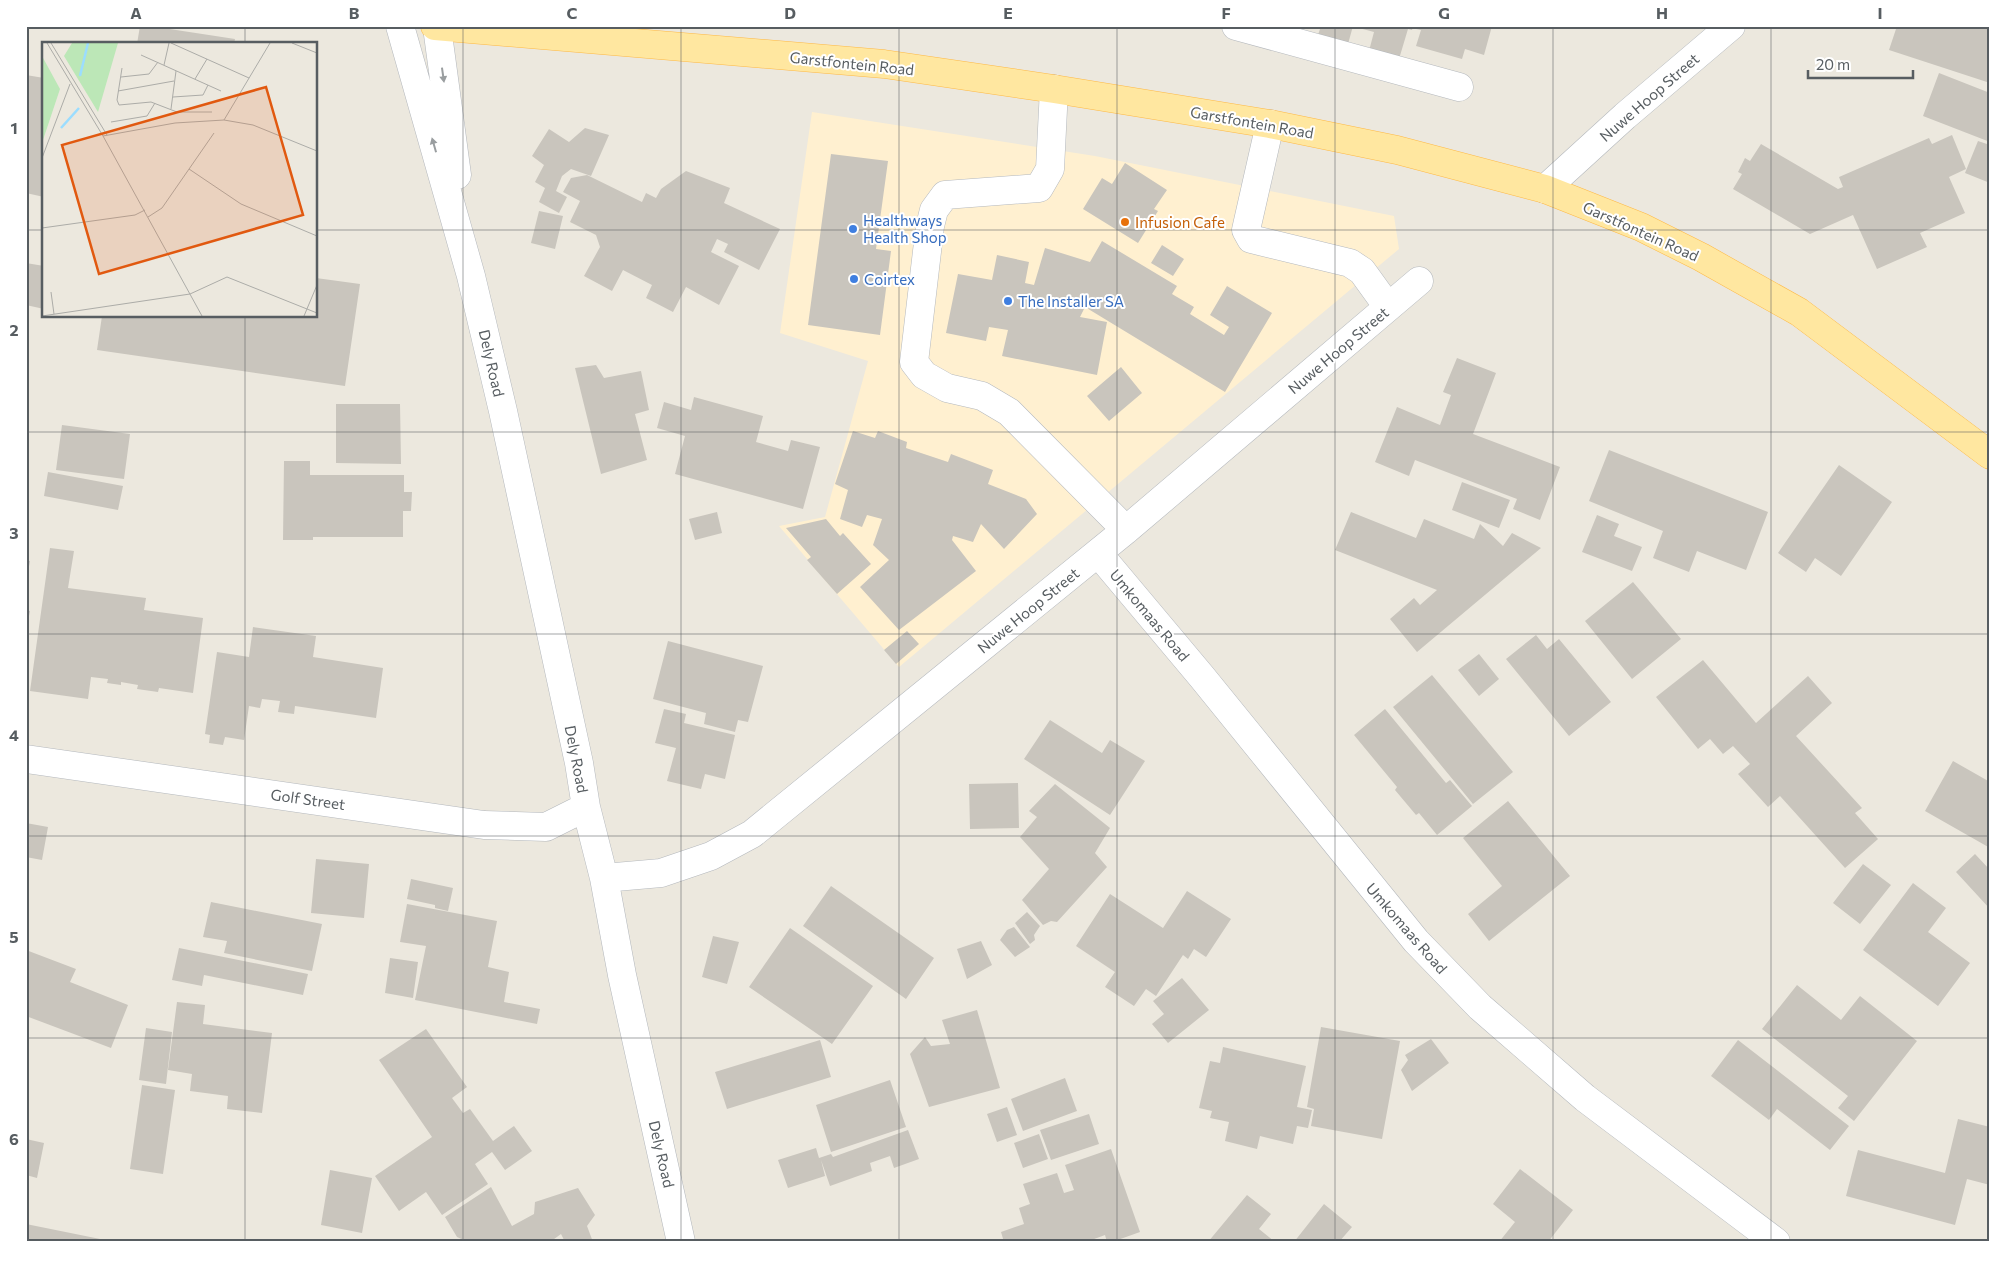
<svg xmlns="http://www.w3.org/2000/svg" width="2016" height="1268" viewBox="0 0 2016 1268" font-family="Commissioner,sans-serif">
  <style>
    .commercial { fill: #fff0d0 }
    .building { fill: #c9c5bd }
    .lines { fill: none; stroke-linecap: round; stroke-linejoin: round }
    .minor-casing { stroke: #b4b8bd; stroke-width: 29 }
    .major-casing { stroke: #feb946; stroke-width: 29 }
    .minor { stroke: #fff; stroke-width: 28 }
    .major { stroke: #ffe7a0; stroke-width: 28 }
    .oneway { fill: #9a9ea0 }
    .grid { fill: none; stroke: #575d61; stroke-width: 1; stroke-opacity: 0.55 }
    .food-dot { fill: #e8710a; stroke: #fff; stroke-width: 2 }
    .shop-dot { fill: #3f7fe0; stroke: #fff; stroke-width: 2 }
    .labels { text-anchor: middle; dominant-baseline: central; stroke-width: 4; stroke-linejoin: round; paint-order: stroke }
    .street-label { font-size: 15px; fill: #575d61; stroke: #fff }
    .shop-label { font-size: 15px; fill: #366cbe; stroke: #fff; text-anchor: start }
    .food-label { font-size: 15px; fill: #c56008; stroke: #fff; text-anchor: start }
    .inset-river { fill: none; stroke: #9bddff; stroke-width: 2.5 }
    .inset-road { fill: none; stroke: #acaca8; stroke-width: 1 }
    .view { fill: #e15910; fill-opacity: 0.15; stroke: #e15910; stroke-width: 2.5 }
    .inset-edge { fill: none; stroke: #575d61; stroke-width: 2.5 }
    .neatline { fill: none; stroke: #575d61; stroke-width: 2 }
    .grid-label { font-size: 16px; text-anchor: middle; font-weight: bold; fill: #575d61 }
  </style>
  <rect width="100%" height="100%" fill="#ece8de"/>
  <path class="commercial" d="M812 112 1095 156 1394 216 1399 249 899 667 779 526 825 517 868 361 780 333Z"/>
  <path class="building" d="M140 26H150L235 39 234 44H137Z
    M1321 26H1353L1348 44 1318 35Z
    M1360 26H1413L1412 30 1408 29 1399 59 1369 51 1374 32 1359 28Z
    M1416 26H1492L1484 55 1465 49 1462 59 1416 46 1421 30 1416 29Z
    M1897 26H1990V83L1889 50Z
    M1939 73 1990 93V142L1923 116Z
    M26 75 44 78V197L26 193Z
    M585 128 609 135 591 176 571 169 562 176 556 191 567 197 559 213 539 202 545 188 535 182 544 165 532 156 549 129 569 142Z
    M1952 135 1966 169 1949 177 1965 213 1920 233 1927 247 1877 269 1853 215 1810 234 1733 189 1742 174 1738 172 1745 158 1750 161 1761 144 1838 189 1843 187 1839 177 1929 138 1932 144Z
    M1978 141 1990 145V183L1965 173Z
    M831 154 888 161 876 249 891 251 880 335 808 325Z
    M1125 163 1167 190 1154 209 1158 211 1138 243 1083 209 1102 178 1112 184Z
    M686 171 730 188 724 203 780 229 759 270 724 252 728 244 717 239 711 252 739 266 719 305 686 287 673 312 646 298 652 285 623 270 612 291 584 276 600 247 596 235 570 222 580 201 563 192 571 178 587 175 642 202 646 193 656 198 661 189Z
    M539 211 563 216 555 249 531 243Z
    M1102 241 1177 286 1172 294 1194 307 1190 314 1224 335 1229 327 1210 315 1227 286 1272 313 1225 392 1085 307 1080 317 1107 322 1097 375 1002 356 1008 330 989 327 986 341 946 333 958 274 992 280 997 255 1029 262 1025 283 1034 285 1045 248 1090 262Z
    M1162 245 1184 259 1173 276 1151 263Z
    M26 263 44 266V309L26 305Z
    M316 278 360 284 345 386 97 350 102 316H316Z
    M1457 358 1496 373 1473 434 1560 467 1540 520 1513 509 1517 499 1415 460 1409 476 1375 462 1397 407 1440 425 1451 395 1443 392Z
    M596 365 604 378 641 371 649 410 635 414 647 460 601 474 575 368Z
    M1121 367 1142 393 1109 421 1087 396Z
    M694 397 763 416 756 442 788 451 791 440 820 447 803 509 675 474 685 436 657 428 664 402 691 410Z
    M336 404H400L401 464 336 463Z
    M62 425 130 434 124 479 56 470Z
    M853 431 875 438 878 431 907 442 906 448 948 462 951 454 993 470 988 484 1026 499 1037 514 1004 549 981 524 973 542 953 536 952 540 976 571 899 630 860 587 889 560 873 545 882 519 867 515 862 527 840 519 848 490 835 484Z
    M1609 450 1768 512 1746 570 1697 551 1689 572 1653 558 1663 531 1589 501Z
    M284 461H310V475H404V492H412L411 511H403V537H313V540H283Z
    M1839 465 1892 502 1841 576 1815 558 1806 572 1778 553Z
    M48 472 123 486 118 510 44 496Z
    M1462 482 1510 500 1499 528 1452 510Z
    M717 512 722 533 695 540 689 519Z
    M1351 512 1416 538 1424 519 1474 539 1480 524 1503 546 1512 533 1541 548 1417 652 1390 619 1414 598 1420 605 1437 590 1335 550Z
    M1597 515 1619 524 1614 536 1642 547 1632 571 1582 552Z
    M826 519 840 536 843 533 871 564 837 594 807 560 811 557 786 528Z
    M50 548 74 551 68 588 146 598 144 610 203 618 193 693 159 688 158 692 137 689 138 685 121 682V685L107 683 108 679 91 677 88 699 30 691Z
    M26 560 30 561 27 577H26Z
    M1633 582 1681 639 1632 679 1585 621Z
    M26 610 30 611 27 626H26Z
    M253 627 316 636 313 657 383 668 376 718 295 706 294 714 278 712 280 701 262 699 260 708 249 706 244 740 225 737 223 745 209 743 210 735 205 734 217 652 249 657Z
    M907 631 919 644 896 664 884 650Z
    M1536 635 1547 649 1559 639 1611 702 1569 736 1506 659Z
    M668 641 763 666 748 722 738 720 735 732 704 724 706 713 653 699Z
    M1479 654 1499 679 1479 696 1458 670Z
    M1703 660 1756 723 1808 676 1832 703 1796 736 1862 808 1855 813 1878 839 1845 868 1780 796 1768 807 1738 774 1750 764 1733 746 1723 754 1710 739 1698 749 1656 697Z
    M1432 675 1513 772 1473 804 1393 707Z
    M664 709 686 714 684 723 735 735 725 779 705 774 701 789 667 781 676 748 655 743Z
    M1385 709 1446 783 1450 780 1472 806 1437 835 1419 813 1416 815 1395 790 1397 787 1354 735Z
    M1050 720 1102 753 1110 740 1145 761 1110 815 1024 759Z
    M1953 761 1990 782V848L1925 811Z
    M1018 783 1019 828 970 829 969 784Z
    M1055 784 1110 828 1095 853 1107 867 1057 922 1051 921 1043 925 1022 900 1049 869 1020 837 1037 817 1029 811Z
    M1508 801 1570 876 1489 941 1468 914 1502 886 1463 838Z
    M26 823 48 827 42 860 26 857Z
    M1975 854 1990 870V909L1956 872Z
    M316 859 369 864 364 918 311 913Z
    M1863 864 1891 885 1860 924 1833 903Z
    M26 865H29L27 877H26Z
    M411 879 453 888 448 911 435 908V905L407 899Z
    M1913 883 1946 908 1928 932 1970 963 1938 1006 1863 950Z
    M831 886 934 958 906 999 803 926Z
    M1187 891 1231 919 1206 957 1194 949 1188 959 1183 955 1156 996 1146 989 1134 1006 1105 987 1115 972 1076 946 1110 894 1163 928Z
    M211 902 322 924 312 971 224 953 227 941 203 937Z
    M407 904 497 921 488 967 509 972 504 1002 540 1009 537 1024 415 1000 426 946 400 942Z
    M1027 912 1040 926 1034 935 1035 940 1030 944 1015 923Z
    M1014 927 1030 947 1015 957 1000 940 1007 930Z
    M790 928 873 986 832 1044 749 987Z
    M713 936 739 942 727 984 702 977Z
    M981 941 992 965 967 979 957 949Z
    M179 948 308 974 303 995 204 975 202 986 172 980Z
    M26 950 76 969 70 982 128 1005 111 1048 26 1016Z
    M390 958 418 962 413 998 385 993Z
    M1182 978 1209 1010 1168 1043 1152 1024 1164 1014 1153 1001Z
    M1797 985 1841 1020 1860 996 1917 1041 1854 1121 1838 1108 1848 1096 1762 1029Z
    M177 1002 205 1005 203 1024 272 1033 262 1113 227 1109 228 1096 190 1091 192 1074 168 1070Z
    M977 1010 1000 1088 929 1107 910 1054 925 1037 931 1046 950 1044 942 1020Z
    M1321 1027 1400 1041 1382 1139 1311 1126 1314 1109 1307 1107Z
    M146 1028 172 1032 166 1084 139 1080Z
    M426 1029 467 1087 452 1098 463 1113 470 1109 493 1141 514 1126 532 1151 505 1170 492 1152 475 1164 488 1184 442 1215 426 1192 399 1211 375 1176 432 1137 379 1060Z
    M1431 1039 1449 1063 1412 1091 1401 1070 1408 1060 1405 1055Z
    M820 1040 831 1077 727 1109 715 1072Z
    M1738 1040 1849 1126 1830 1150 1777 1109 1769 1120 1711 1076Z
    M1223 1047 1306 1066 1297 1107 1312 1110 1308 1128 1297 1126 1293 1144 1260 1136 1257 1149 1225 1141 1229 1122 1210 1118 1212 1111 1199 1108 1210 1061 1220 1063Z
    M1065 1078 1077 1111 1023 1131 1011 1099Z
    M890 1080 906 1127 831 1152 816 1105Z
    M142 1085 175 1090 163 1174 130 1169Z
    M1007 1107 1017 1135 997 1142 987 1114Z
    M1089 1114 1099 1144 1051 1160 1040 1130Z
    M1958 1119 1990 1127V1185L1967 1179 1955 1225 1846 1196 1858 1150 1945 1173Z
    M908 1130 919 1159 894 1168 890 1156 870 1163 872 1171 830 1186 821 1160 825 1176 788 1188 778 1160 816 1148 819 1158 831 1154 833 1157Z
    M1039 1134 1048 1159 1023 1168 1014 1143Z
    M26 1139 44 1143 37 1178 26 1175Z
    M1111 1149 1140 1232 1112 1242H1107L1105 1235 1086 1242H1004L1001 1232 1024 1224 1019 1208 1030 1204 1023 1184 1057 1173 1064 1193 1074 1190 1065 1165Z
    M1520 1169 1573 1210 1548 1242H1499L1515 1222 1493 1204Z
    M330 1170 372 1178 362 1233 321 1225Z
    M491 1187 512 1226 534 1214 535 1202 578 1188 595 1215 587 1226 593 1242H565L561 1234 550 1242H468L457 1237 445 1217Z
    M1247 1195 1271 1214 1259 1229 1275 1242H1208Z
    M1324 1204 1352 1227 1339 1242H1294Z
    M26 1224 110 1241V1242H26Z"/>
  <g class="lines">
    <g class="minor-casing">
      <path id="minor" d="M400 26 471 276 503 411 579 763 586 807 604 878 622 975 681 1242
        M1236 26 1459 87
        M437 27 457 175
        M1054 89 1050 169 1039 188 945 195 934 210 930 226 914 362 924 375 947 388 982 396 1009 412 1126 530
        M1270 124 1246 230 1251 239 1350 263 1362 271 1388 307
        M1545 189 1625 116 1731 26
        M1098 553 1202 677 1416 941 1480 1007 1585 1098 1776 1242
        M26 759 484 825 546 827 586 807
        M604 878 661 873 711 856 752 834 1126 530 1419 281"/>
    </g>
    <g class="major-casing">
      <path id="major" d="M435 26 884 64 1054 89 1270 124 1397 150 1545 189 1641 227 1701 257 1799 312 1990 455"/>
    </g>
    <use href="#minor" class="minor"/>
    <use href="#major" class="major"/>
  </g>
  <defs><path id="oneway-solid" d="M-6-.8H1V-3.2L6.5 0L1 3.2V.8H-6Z" transform="scale(1.25)"/></defs>
  <g class="oneway">
    <use href="#oneway-solid" transform="translate(443 75) rotate(82)"/>
    <use href="#oneway-solid" transform="translate(434 145) rotate(-106)"/>
  </g>
  <path class="grid" d="M245 26V44M463 26V1242M681 26V1242M899 26V1242M1117 26V1242M1335 26V1242M1553 26V1242M1771 26V1242M26 230H44M316 230H1990M245 316V1242M26 432H1990M26 634H1990M26 836H1990M26 1038H1990"/>
  <circle class="food-dot" cx="1125" cy="222" r="5"/>
  <g class="shop-dot">
    <circle cx="853" cy="229" r="5"/>
    <circle cx="854" cy="279" r="5"/>
    <circle cx="1008" cy="301" r="5"/>
  </g>
  <g class="labels">
    <g class="street-label">
      <text transform="translate(852 63) rotate(6)">Garstfontein Road</text>
      <text transform="translate(1649 97) rotate(-41)">Nuwe Hoop Street</text>
      <text transform="translate(1252 122) rotate(10)">Garstfontein Road</text>
      <text transform="translate(1641 231) rotate(24)">Garstfontein Road</text>
      <text transform="translate(1338 350) rotate(-40)">Nuwe Hoop Street</text>
      <text transform="translate(492 363) rotate(77)">Dely Road</text>
      <text transform="translate(1028 610) rotate(-39)">Nuwe Hoop Street</text>
      <text transform="translate(1150 615) rotate(50)">Umkomaas Road</text>
      <text transform="translate(577 759) rotate(79)">Dely Road</text>
      <text transform="translate(308 799) rotate(8)">Golf Street</text>
      <text transform="translate(1407 928) rotate(49)">Umkomaas Road</text>
      <text transform="translate(662 1154) rotate(77)">Dely Road</text>
    </g>
    <g class="shop-label">
      <text x="863" y="220">Healthways<tspan x="863" dy="17">Health Shop</tspan></text>
      <text x="864" y="279">Coirtex</text>
      <text x="1018" y="301">The Installer SA</text>
    </g>
    <g class="food-label">
      <text x="1135" y="222">Infusion Cafe</text>
    </g>
  </g>
  <g transform="translate(42 42)">
    <rect width="275" height="275" fill="#ece8de"/>
    <path d="M30 1H76L56 70 22 14ZM0 14 18 47 0 101Z" fill="#bce7b7"/>
    <path class="inset-river" d="M38 34 46 1M19 86 37 66"/>
    <path class="inset-road" d="M5 1 61 94 133 81 182 78 211 83 275 109M9 1 65 93M129 1 207 36M250 1 275 11M99 13 179 49M122 23 127 1M80 26 75 58 77 63 109 60 135 70H170M79 35 107 32 116 20M153 37 165 17M76 49 132 39M131 55 161 53 166 43M129 67 134 29M182 78 228 1M69 80 105 74 113 61M61 94 160 274M0 116 28 42M147 127 199 162 275 194M106 175 120 166 172 91M0 186 93 173 103 168M9 250 12 272M0 274 148 252 185 235 275 271M262 274 275 243"/>
    <path class="view" d="M224 45 261 173 57 232 20 103Z"/>
    <rect width="275" height="275" class="inset-edge"/>
  </g>
  <rect width="2016" height="1268" fill="none" stroke="#ffffff" stroke-width="55"/>
  <path d="M1808 70v8h105v-8" fill="none" stroke="#575d61" stroke-width="2.5"/>
  <text x="1816" y="70" font-size="15" fill="#575d61" stroke="#ffffff" stroke-width="4" paint-order="stroke">20 m</text>
  <rect x="28" y="28" width="1960" height="1212" class="neatline"/>
  <g class="grid-label">
    <text x="136" y="19">A</text>
    <text x="354" y="19">B</text>
    <text x="572" y="19">C</text>
    <text x="790" y="19">D</text>
    <text x="1008" y="19">E</text>
    <text x="1226" y="19">F</text>
    <text x="1444" y="19">G</text>
    <text x="1662" y="19">H</text>
    <text x="1880" y="19">I</text>
    <text x="14" y="134">1</text>
    <text x="14" y="336">2</text>
    <text x="14" y="539">3</text>
    <text x="14" y="741">4</text>
    <text x="14" y="943">5</text>
    <text x="14" y="1145">6</text>
  </g>
</svg>
